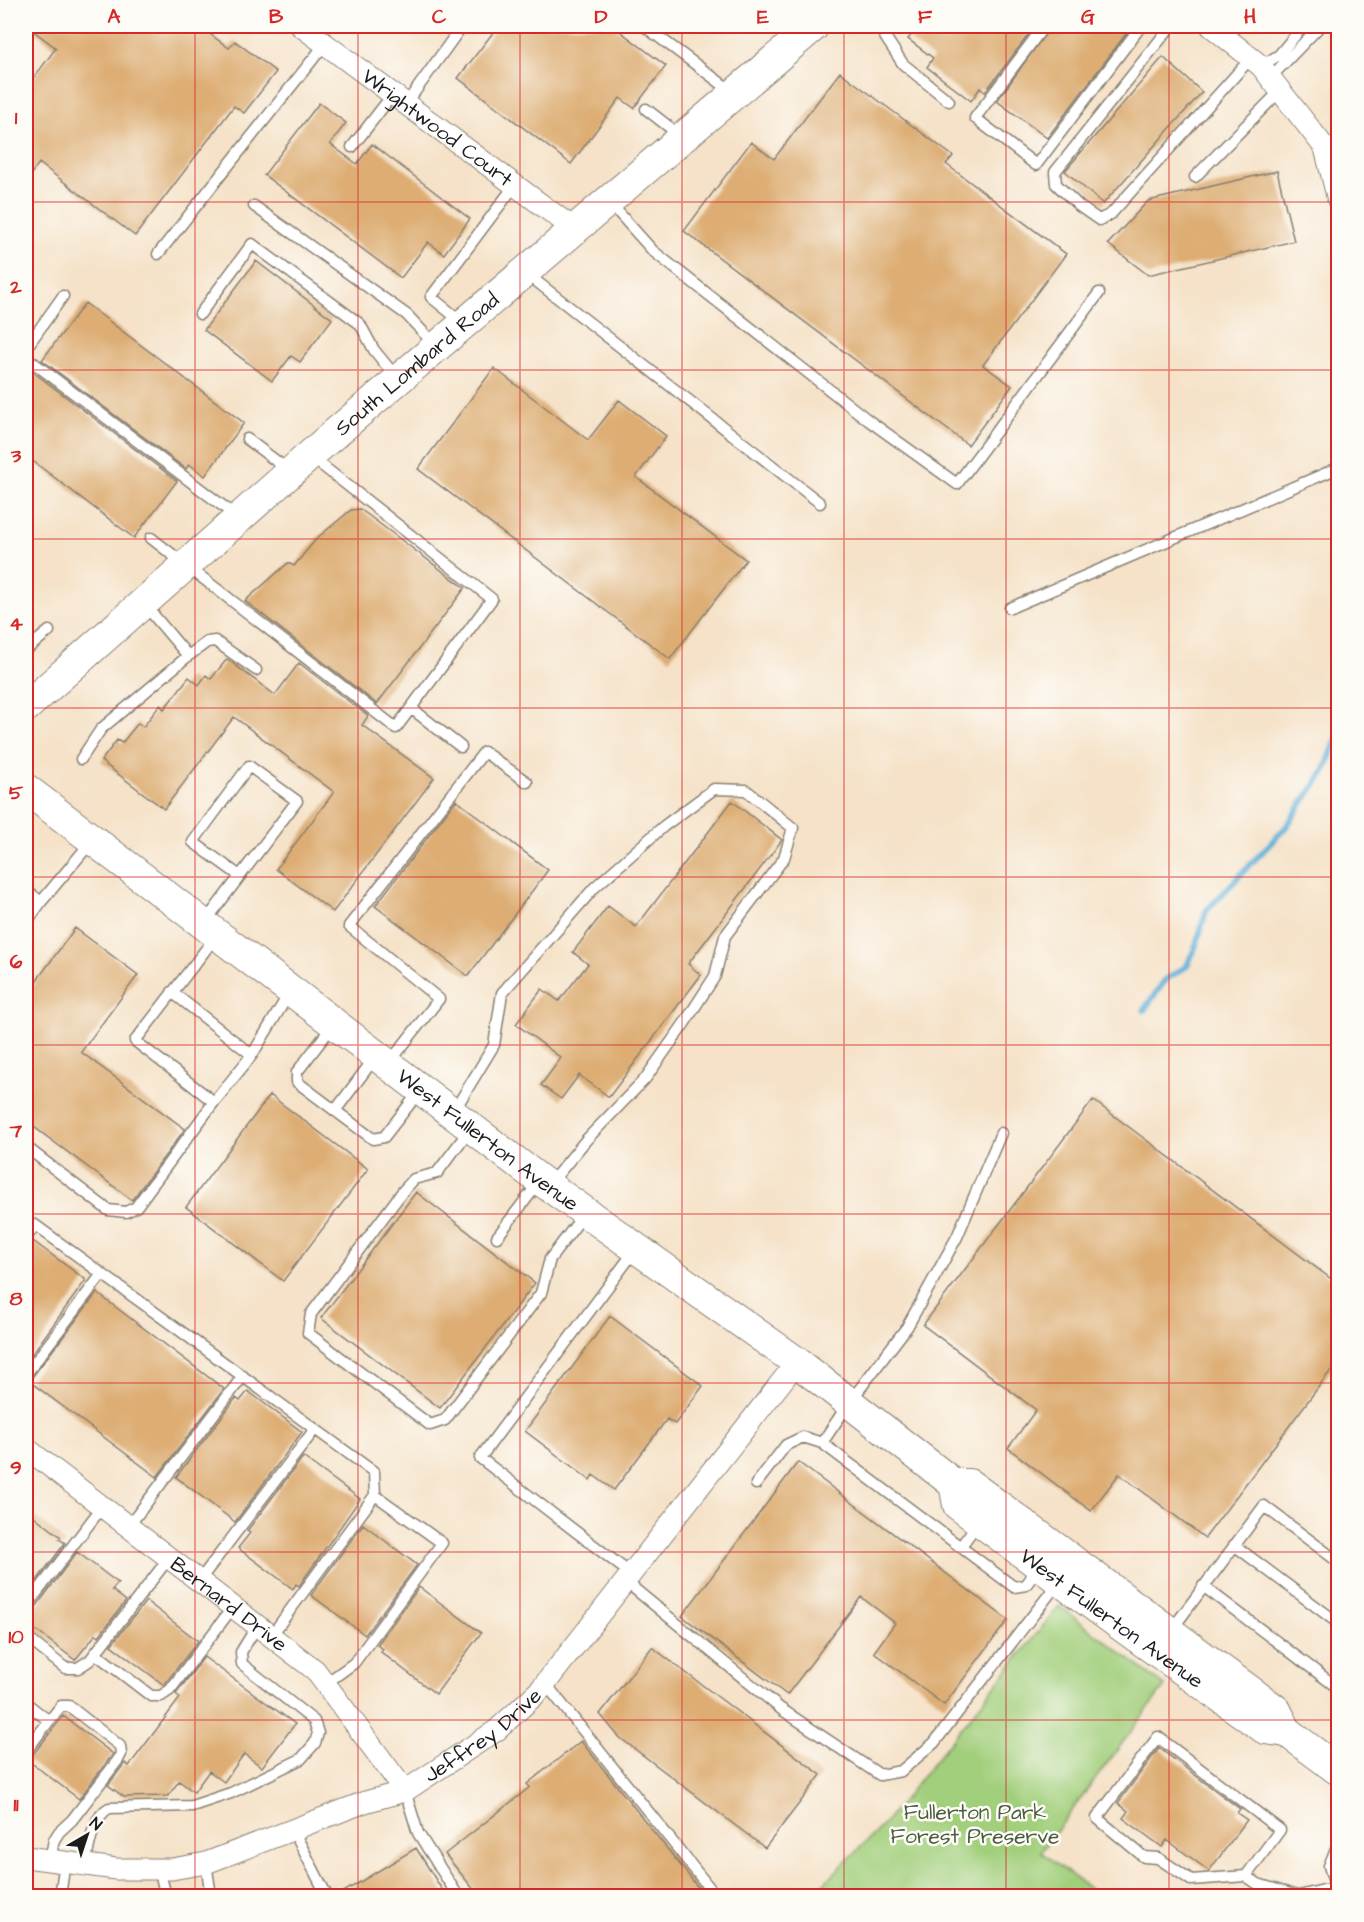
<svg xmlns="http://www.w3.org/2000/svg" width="1364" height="1922" viewBox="0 0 1364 1922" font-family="'Architects Daughter',sans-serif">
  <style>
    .green { fill: #a2cf7c; stroke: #5f764c; stroke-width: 1.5 }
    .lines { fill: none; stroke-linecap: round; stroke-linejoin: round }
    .stream { stroke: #59abd4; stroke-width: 6 }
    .building { fill: #ddad73 }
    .lane-casing { stroke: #887f72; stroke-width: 13 }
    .street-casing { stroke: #887f72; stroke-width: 23 }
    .secondary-casing { stroke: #887f72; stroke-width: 32 }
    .lane { stroke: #fff; stroke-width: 10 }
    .street { stroke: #fff; stroke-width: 21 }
    .secondary { stroke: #fff; stroke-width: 30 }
    .grid { fill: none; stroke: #d62828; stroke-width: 1.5; stroke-opacity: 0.55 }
    .labels { text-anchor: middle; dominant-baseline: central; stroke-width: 5; stroke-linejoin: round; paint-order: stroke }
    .street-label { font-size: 21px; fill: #1c1c1c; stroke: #fdfcf7 }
    .park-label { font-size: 21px; fill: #4b5b3e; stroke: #fdfcf7 }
    .neatline { fill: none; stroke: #d62828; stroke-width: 2 }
    .grid-label { font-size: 20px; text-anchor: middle; font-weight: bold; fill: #d62828 }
  </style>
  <rect width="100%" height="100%" fill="#fdfcf7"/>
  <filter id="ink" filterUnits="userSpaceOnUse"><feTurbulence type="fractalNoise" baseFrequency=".0167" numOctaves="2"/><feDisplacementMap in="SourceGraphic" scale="12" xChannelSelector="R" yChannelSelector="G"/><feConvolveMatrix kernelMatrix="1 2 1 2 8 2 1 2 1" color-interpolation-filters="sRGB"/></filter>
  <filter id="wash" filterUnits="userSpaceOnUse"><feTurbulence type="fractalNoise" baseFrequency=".008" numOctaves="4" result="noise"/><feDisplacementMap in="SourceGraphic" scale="24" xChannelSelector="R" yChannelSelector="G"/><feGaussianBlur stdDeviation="1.35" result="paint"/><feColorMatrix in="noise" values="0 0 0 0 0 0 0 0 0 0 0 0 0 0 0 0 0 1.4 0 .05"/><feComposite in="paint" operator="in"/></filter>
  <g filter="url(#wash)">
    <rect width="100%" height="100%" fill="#f5e2c8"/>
    <path class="green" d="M1059 1606 1165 1686 1041 1852 1099 1896H811L885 1823Z"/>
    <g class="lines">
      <path class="stream" d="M1144 1010 1165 980 1187 966 1197 943 1206 911 1286 827 1325 770 1338 736"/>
    </g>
    <g id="blocks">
      <path class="building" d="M27 26H199L229 48 235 41 276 72 244 113 234 106 135 236 39 163 26 181V88L56 48Z
        M498 26H613L666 66 634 108 620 98 571 164 458 78Z
        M918 26H1035L985 92 980 88 971 101 927 67 933 58 908 39Z
        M1051 26H1132L1047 138 997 101Z
        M1163 57 1202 92 1103 204 1065 171Z
        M840 72 953 156 946 164 1066 254 983 365 1012 386 968 445 684 231 751 142 774 159Z
        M319 103 346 123 330 144 357 164 372 144 470 219 444 254 428 242 401 278 264 175Z
        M1277 171 1294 241 1148 275 1108 244 1148 201Z
        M256 261 332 319 300 362 291 356 272 381 204 330Z
        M85 303 244 423 205 476 189 464 186 469 42 360Z
        M494 368 588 440 619 400 666 436 636 477 746 560 670 659 418 469Z
        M33 372 177 481 134 538 26 456V381Z
        M360 509 465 588 377 704 245 601 288 563 294 566 317 538 351 510Z
        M227 659 275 695 299 663 368 716 362 725 434 778 333 912 276 869 334 792 234 717 164 809 101 761 117 740 122 743 138 723 143 727 160 705 164 709 189 677 199 685 206 675 211 679Z
        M456 800 548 870 468 976 375 906Z
        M732 801 782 840 688 964 701 975 609 1097 579 1075 561 1099 541 1085 561 1058 516 1024 542 989 559 1001 588 964 573 952 608 906 636 927Z
        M75 928 138 975 81 1052 185 1129 132 1200 26 1121V995Z
        M270 1095 368 1169 283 1281 186 1207Z
        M1093 1100 1338 1284V1361L1205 1538 1119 1474 1091 1511 1008 1448 1036 1410 923 1325Z
        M416 1192 535 1283 440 1408 321 1318Z
        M33 1241 86 1280 26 1362V1245Z
        M97 1293 224 1389 157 1477 29 1381Z
        M610 1316 703 1386 675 1424 667 1419 614 1490 593 1475 590 1480 525 1431Z
        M248 1391 302 1432 235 1522 176 1477 236 1398 240 1401Z
        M303 1457 360 1499 299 1586 296 1584 293 1589 238 1548 250 1533 247 1531Z
        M798 1462 1008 1620 944 1705 874 1652 895 1623 861 1597 787 1695 682 1616Z
        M26 1510 61 1537 59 1539 65 1543 26 1595Z
        M363 1524 417 1565 365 1635 311 1595Z
        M77 1552 118 1583 112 1590 126 1601 99 1636 96 1634 75 1660 26 1623V1614L32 1612Z
        M419 1587 481 1633 436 1694 381 1652 383 1649 377 1645Z
        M146 1601 198 1641 164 1685 111 1645Z
        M652 1647 821 1775 765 1848 619 1737 600 1714Z
        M204 1657 295 1724 262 1767 244 1754 224 1782 209 1771 194 1792 179 1781 168 1796 124 1797 108 1785 125 1763 129 1766 180 1698 176 1694Z
        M63 1716 113 1754 79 1799 26 1759 32 1756Z
        M581 1741 705 1896H479L445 1854 530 1787 527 1784Z
        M1159 1748 1240 1809 1237 1813 1247 1820 1209 1871 1167 1840 1162 1847 1123 1818 1128 1811 1118 1803Z
        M416 1848 446 1896H337Z"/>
    </g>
  </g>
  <g filter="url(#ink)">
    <use href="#blocks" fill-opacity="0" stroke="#887f72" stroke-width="1.5"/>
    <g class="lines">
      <g class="lane-casing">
        <path id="lane" d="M644 26 734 93
          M878 26 903 64 949 101
          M1044 26 975 118 1036 165 1141 26
          M1171 26 1055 172 1056 184 1079 206 1099 220 1111 214 1251 58
          M1261 66 1279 55 1303 26
          M1270 78 1320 26
          M406 104 462 26
          M646 109 682 137
          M352 147 393 94
          M1195 177 1280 91
          M610 203 653 251 868 420 957 484 1099 293
          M254 206 407 315 436 346
          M158 254 325 44
          M527 274 820 503
          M200 314 252 244 360 324 374 350 396 377
          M462 322 431 297 515 185
          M26 348 63 296
          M26 357 236 516
          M247 439 288 470
          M151 538 396 728 492 599 310 456
          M145 605 188 656 207 642 215 641 256 670
          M1010 608 1338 468
          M26 650 49 631
          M411 708 461 747
          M81 759 101 729 188 656
          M26 890 41 902 92 841
          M205 922 297 801 249 766 193 842 240 876
          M26 923 41 902
          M217 935 135 1041 214 1102 252 1055 290 992
          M172 992 252 1055
          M334 1024 297 1072V1082L373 1139 384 1137 419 1092
          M390 1062 439 999 349 926 484 752 527 782
          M335 1111 376 1056
          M454 1111 494 1045 502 993 595 887 664 826 714 789 746 790 793 828 784 858 725 936 715 976 684 1024 645 1079 586 1140 549 1185
          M471 1128 437 1173 414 1179 403 1191 311 1314 308 1333 430 1425 445 1420 541 1293 550 1259 585 1213
          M1001 1133 957 1237 907 1327 849 1403 822 1443 1014 1587 1026 1585 1038 1568
          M26 1147 108 1210 126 1212 136 1207 214 1102
          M497 1237 540 1181
          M26 1238 35 1225 374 1472 375 1495 442 1543 354 1663 325 1684
          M26 1374 102 1274
          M756 1484 786 1445 803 1437 822 1443
          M1338 1500V1504
          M128 1527 243 1376
          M1234 1545 1338 1623
          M961 1546 978 1523
          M631 1574 480 1458 636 1249
          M199 1581 315 1429
          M625 1581 781 1709 880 1775 901 1771 934 1743 1058 1583
          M1203 1586 1338 1688
          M26 1607 102 1507
          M1170 1632 1264 1506 1336 1560
          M271 1636 375 1495
          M26 1637 65 1668H78L90 1660 169 1558
          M95 1653 151 1696H161L170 1690 233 1607
          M545 1683 716 1896
          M26 1703 49 1721 61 1706H69L120 1746 121 1754 118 1760 72 1820 59 1832 54 1840 50 1860
          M26 1751 49 1721
          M405 1791 418 1833 458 1896
          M293 1830 327 1896
          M1338 1844 1329 1866 1338 1895
          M206 1863 211 1896
          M85 1865C89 1848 92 1817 109 1808L192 1806 231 1793 301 1759 315 1743 318 1733 314 1721 242 1664 241 1652 257 1626
          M159 1869 166 1896
          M1246 1876 1280 1830 1158 1737 1097 1818 1144 1857 1158 1858 1191 1880 1246 1876 1258 1884 1297 1896
          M60 1896 65 1862
          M1299 1896 1336 1887"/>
      </g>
      <g class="street-casing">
        <g id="street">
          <path id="s1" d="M301 26 574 229"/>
          <path d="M1211 26 1261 66 1325 148 1338 200"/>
          <path id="s2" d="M26 1448 315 1670 405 1791"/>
          <path id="s3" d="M26 1857 116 1869H172L206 1863 365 1802 405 1791 497 1730 541 1689 797 1362"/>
        </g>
      </g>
      <g class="secondary-casing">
        <g id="secondary">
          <path id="s4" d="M26 707 326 441 814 26"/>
          <path id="s5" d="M26 789 540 1180 797 1362 954 1484 958 1505 1117 1623 1265 1729 1287 1732"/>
          <path d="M954 1484H969L1276 1710 1287 1732 1338 1770"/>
        </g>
      </g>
      <use href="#lane" class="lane"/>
      <use href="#street" class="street"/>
      <use href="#secondary" class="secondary"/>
    </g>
  </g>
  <path class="grid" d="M195 26V1896M358 26V1896M520 26V1896M682 26V1896M844 26V1896M1006 26V1896M1169 26V1896M26 202H1338M26 370H1338M26 539H1338M26 708H1338M26 877H1338M26 1045H1338M26 1214H1338M26 1383H1338M26 1552H1338M26 1720H1338"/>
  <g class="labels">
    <g class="street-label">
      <text stroke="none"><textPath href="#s1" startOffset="170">Wrightwood Court</textPath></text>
      <text stroke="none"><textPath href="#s4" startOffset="520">South Lombard Road</textPath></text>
      <text stroke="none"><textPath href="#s5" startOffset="580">West Fullerton Avenue</textPath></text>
      <text stroke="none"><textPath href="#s2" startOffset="256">Bernard Drive</textPath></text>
      <text stroke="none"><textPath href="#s5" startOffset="1372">West Fullerton Avenue</textPath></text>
      <text stroke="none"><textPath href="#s3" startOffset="489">Jeffrey Drive</textPath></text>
    </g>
    <g class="park-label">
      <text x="975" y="1812">Fullerton Park<tspan x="975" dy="24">Forest Preserve</tspan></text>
    </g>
  </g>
  <rect width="1364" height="1922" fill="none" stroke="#fdfcf7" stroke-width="66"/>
  <g transform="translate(87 1835) rotate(39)" stroke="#fdfcf7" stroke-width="4.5" paint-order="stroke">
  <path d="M0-4.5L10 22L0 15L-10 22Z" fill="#1c1c1c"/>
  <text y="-9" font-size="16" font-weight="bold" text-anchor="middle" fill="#1c1c1c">N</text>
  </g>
  <rect x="33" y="33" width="1298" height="1856" class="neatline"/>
  <g class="grid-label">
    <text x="114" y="23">A</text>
    <text x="276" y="23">B</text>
    <text x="439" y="23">C</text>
    <text x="601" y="23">D</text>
    <text x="763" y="23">E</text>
    <text x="925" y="23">F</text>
    <text x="1088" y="23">G</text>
    <text x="1250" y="23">H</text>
    <text x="16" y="124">1</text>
    <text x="16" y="293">2</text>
    <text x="16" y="462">3</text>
    <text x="16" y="630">4</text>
    <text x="16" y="799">5</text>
    <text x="16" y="968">6</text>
    <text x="16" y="1137">7</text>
    <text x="16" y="1305">8</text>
    <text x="16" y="1474">9</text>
    <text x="16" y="1643">10</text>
    <text x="16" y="1811">11</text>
  </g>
</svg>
